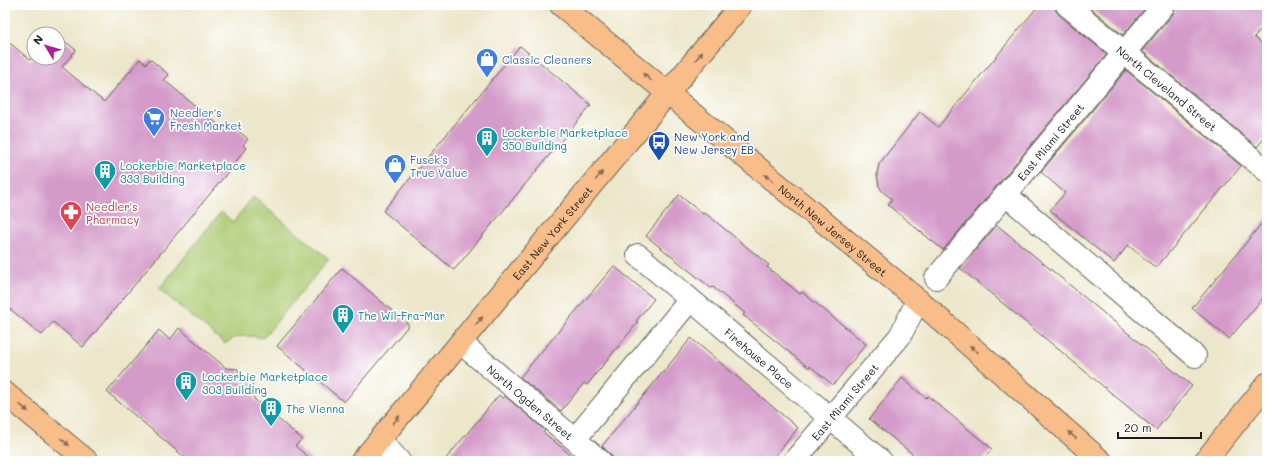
<svg xmlns="http://www.w3.org/2000/svg" width="1272" height="466" viewBox="0 0 1272 466" font-family="Mali,sans-serif">
  <style>
    .green { fill: #acca72; stroke: #647347 }
    .building { fill: #d49ac9 }
    .lines { fill: none; stroke-linecap: round; stroke-linejoin: round }
    .minor-casing { stroke: #656359; stroke-width: 24 }
    .major-casing { stroke: #656359; stroke-width: 24 }
    .minor { stroke: #fff; stroke-width: 22 }
    .major { stroke: #f8bd89; stroke-width: 22 }
    .oneway { fill: #8a6c52 }
    .labels { text-anchor: middle; dominant-baseline: central; stroke-width: 3.5; stroke-linejoin: round; paint-order: stroke }
    .shop-label { font-size: 11px; fill: #366cbe; stroke: #fff; text-anchor: start }
    .street-label { font-size: 11px; fill: #1c1c1c; stroke: #fff }
    .culture-label { font-size: 11px; fill: #0d838f; stroke: #fff; text-anchor: start }
    .transit-label { font-size: 11px; fill: #164399; stroke: #fff; text-anchor: start }
    .health-label { font-size: 11px; fill: #be3a42; stroke: #fff; text-anchor: start }
  </style>
  <rect width="100%" height="100%" fill="#fff"/>
  <filter id="ink" filterUnits="userSpaceOnUse"><feTurbulence type="fractalNoise" baseFrequency=".025" numOctaves="2"/><feDisplacementMap in="SourceGraphic" scale="8" xChannelSelector="R" yChannelSelector="G"/><feConvolveMatrix kernelMatrix="1 2 1 2 8 2 1 2 1" color-interpolation-filters="sRGB"/></filter>
  <filter id="wash" filterUnits="userSpaceOnUse"><feTurbulence type="fractalNoise" baseFrequency=".012" numOctaves="4" result="noise"/><feDisplacementMap in="SourceGraphic" scale="16" xChannelSelector="R" yChannelSelector="G"/><feGaussianBlur stdDeviation="0.9" result="paint"/><feColorMatrix in="noise" values="0 0 0 0 0 0 0 0 0 0 0 0 0 0 0 0 0 1.4 0 .05"/><feComposite in="paint" operator="in"/></filter>
  <g filter="url(#wash)">
    <rect width="100%" height="100%" fill="#ece7cb"/>
    <path class="green" d="M253 197 329 259 263 338C249 335 237 334 225 344L159 289 221 212 233 222Z"/>
    <g id="blocks">
      <path class="building" d="M1039 5H1055V10L1059 15 1107 54 943 250 888 205 892 199 882 191 879 186 877 174 879 164 920 112 938 127Z
        M1087 5H1148L1123 35Z
        M1176 5H1267V22L1254 37 1267 48V135L1257 147 1142 51 1174 13Z
        M58 36 76 50 62 67 104 102 140 59 146 64 150 59 169 75 164 80 222 128 228 122 248 139 243 145 246 148 228 172 83 347 53 322 42 335 5 305V39L30 60 34 56V58H58Z
        M520 46 591 105 454 270 383 211Z
        M1126 70 1241 166 1156 268 1128 245 1114 263 1050 210 1065 193 1041 172Z
        M679 195 703 214 705 213 769 265 767 267 800 294 802 292 866 344 833 385 810 366 809 368 743 315 745 313 713 287 711 288 646 236Z
        M1267 217V293L1229 339 1192 308Z
        M997 225 1192 386 1156 430 960 268Z
        M614 266 654 299 636 321 638 322 587 385 584 383 561 411 520 377Z
        M342 268 409 325 344 402 277 346Z
        M179 328 226 368 238 369 241 382H252L254 399 302 439 295 446 313 461H189L107 392 159 330 170 340Z
        M691 338 798 428 771 461H612V456L602 446Z
        M902 378 926 398 928 396 992 449 982 461H921L869 419Z
        M499 395 503 399 505 396 545 430 543 432 578 461H444Z"/>
    </g>
  </g>
  <g filter="url(#ink)">
    <use href="#blocks" fill-opacity="0" stroke="#656359" stroke-width="1"/>
    <g class="lines">
      <g class="minor-casing">
        <g id="minor">
          <path id="s1" d="M1067 5 1267 171"/>
          <path d="M1006 195 1195 356"/>
          <path id="s2" d="M638 255 881 461"/>
          <path id="s3" d="M936 278 1164 5"/>
          <path id="s4" d="M461 343 600 461"/>
          <path d="M575 439 690 300"/>
          <path d="M380 440 399 461"/>
          <path id="s5" d="M794 461 900 336 918 300"/>
        </g>
      </g>
      <g class="major-casing">
        <g id="major">
          <path id="s6" d="M561 5 918 300 1101 461"/>
          <path d="M5 393 87 461"/>
          <path id="s7" d="M362 461 741 5"/>
          <path d="M1205 461 1267 384"/>
        </g>
      </g>
      <use href="#minor" class="minor"/>
      <use href="#major" class="major"/>
    </g>
    <defs><path id="oneway-solid" d="M-6-.8H1V-3.2L6.5 0L1 3.2V.8H-6Z"/></defs>
    <g class="oneway">
      <use href="#oneway-solid" transform="translate(699 56) rotate(-50)"/>
      <use href="#oneway-solid" transform="translate(647 77) rotate(-140)"/>
      <use href="#oneway-solid" transform="translate(599 176) rotate(-50)"/>
      <use href="#oneway-solid" transform="translate(769 178) rotate(-141)"/>
      <use href="#oneway-solid" transform="translate(479 321) rotate(-50)"/>
      <use href="#oneway-solid" transform="translate(974 349) rotate(-139)"/>
      <use href="#oneway-solid" transform="translate(24 408) rotate(40)"/>
      <use href="#oneway-solid" transform="translate(396 420) rotate(-50)"/>
      <use href="#oneway-solid" transform="translate(1072 435) rotate(-139)"/>
      <use href="#oneway-solid" transform="translate(65 442) rotate(40)"/>
    </g>
  </g>
  <defs>
    <g id="shop-pin" transform="scale(1.15)"><path d="M0 17L-7.5 6A9.5 9.5 0 1 1 7.5 6Z" fill="#3f7fe0" stroke="#fff"/><path d="M-5-2.5h2.3a2.7 3.5 0 0 1 5.4 0H5L5.5 6h-11ZM-1.5-2.5h3a1.5 2.3 0 0 0-3 0Z" fill="#fff"/></g>
    <g id="supermarket-pin" transform="scale(1.15)"><path d="M0 17L-7.5 6A9.5 9.5 0 1 1 7.5 6Z" fill="#3f7fe0" stroke="#fff"/><path d="M-6-5.5h2.5l.6 2H6L4.5 2H-2.5L-4.4-4H-6ZM-1.5 3.2a1.3 1.3 0 1 0 .1 0ZM3 3.2a1.3 1.3 0 1 0 .1 0Z" fill="#fff"/></g>
    <g id="building-pin" transform="scale(1.15)"><path d="M0 17L-7.5 6A9.5 9.5 0 1 1 7.5 6Z" fill="#0f9aa8" stroke="#fff"/><path d="M-4-6H4V6H1V3H-1V6H-4ZM-2.5-4.3h1.7v1.8h-1.7ZM.8-4.3h1.7v1.8H.8ZM-2.5-1h1.7V.8h-1.7ZM.8-1h1.7V.8H.8Z" fill="#fff"/></g>
    <g id="bus-pin" transform="scale(1.15)"><path d="M0 17L-7.5 6A9.5 9.5 0 1 1 7.5 6Z" fill="#1a4fb4" stroke="#fff"/><path d="M-5-6H5V4H4V6H2V4H-2V6H-4V4H-5ZM-3.5-4V0h7V-4ZM-3.5 1.2v1.5H-2V1.2ZM2 1.2v1.5H3.5V1.2Z" fill="#fff"/></g>
    <g id="pharmacy-pin" transform="scale(1.15)"><path d="M0 17L-7.5 6A9.5 9.5 0 1 1 7.5 6Z" fill="#e0444e" stroke="#fff"/><path d="M-2-6h4v4h4v4h-4v4h-4v-4h-4v-4h4Z" fill="#fff"/></g>
  </defs>
  <g fill-rule="evenodd">
    <use href="#shop-pin" x="487" y="59"/>
    <use href="#supermarket-pin" x="154" y="118"/>
    <use href="#building-pin" x="487" y="138"/>
    <use href="#bus-pin" x="659" y="142"/>
    <use href="#shop-pin" x="395" y="165"/>
    <use href="#building-pin" x="105" y="171"/>
    <use href="#pharmacy-pin" x="71" y="212"/>
    <use href="#building-pin" x="343" y="315"/>
    <use href="#building-pin" x="186" y="382"/>
    <use href="#building-pin" x="271" y="408"/>
  </g>
  <g class="labels">
    <g class="shop-label">
      <text x="502" y="59">Classic Cleaners</text>
      <text x="170" y="112">Needler's<tspan x="170" dy="13">Fresh Market</tspan></text>
      <text x="410" y="159">Fusek's<tspan x="410" dy="13">True Value</tspan></text>
    </g>
    <g class="street-label">
      <text stroke="none"><textPath href="#s1" startOffset="130">North Cleveland Street</textPath></text>
      <text stroke="none"><textPath href="#s3" startOffset="178">East Miami Street</textPath></text>
      <text stroke="none"><textPath href="#s6" startOffset="353">North New Jersey Street</textPath></text>
      <text stroke="none"><textPath href="#s7" startOffset="297">East New York Street</textPath></text>
      <text stroke="none"><textPath href="#s2" startOffset="159">Firehouse Place</textPath></text>
      <text stroke="none"><textPath href="#s5" startOffset="78">East Miami Street</textPath></text>
      <text stroke="none"><textPath href="#s4" startOffset="91">North Ogden Street</textPath></text>
    </g>
    <g class="culture-label">
      <text x="502" y="132">Lockerbie Marketplace<tspan x="502" dy="13">350 Building</tspan></text>
      <text x="120" y="165">Lockerbie Marketplace<tspan x="120" dy="13">333 Building</tspan></text>
      <text x="358" y="315">The Wil-Fra-Mar</text>
      <text x="202" y="376">Lockerbie Marketplace<tspan x="202" dy="13">303 Building</tspan></text>
      <text x="286" y="408">The Vienna</text>
    </g>
    <g class="transit-label">
      <text x="674" y="136">New York and<tspan x="674" dy="13">New Jersey EB</tspan></text>
    </g>
    <g class="health-label">
      <text x="86" y="206">Needler's<tspan x="86" dy="13">Pharmacy</tspan></text>
    </g>
  </g>
  <rect width="1272" height="466" fill="none" stroke="#fff" stroke-width="20"/>
  <g transform="translate(46 46) rotate(308)"><circle r="19" fill="#ffffff" stroke="#a4a4a4"/>
  <path d="M0-3L7 15L0 10L-7 15Z" fill="#b5179e"/>
  <text y="-6" font-size="11" font-weight="bold" text-anchor="middle" fill="#1c1c1c">N</text>
  </g>
  <path d="M1118 432v6h83v-6" fill="none" stroke="#1c1c1c" stroke-width="2"/>
  <text x="1124" y="432" font-size="12" fill="#1c1c1c" stroke="#ffffff" stroke-width="3" paint-order="stroke">20 m</text>
</svg>
